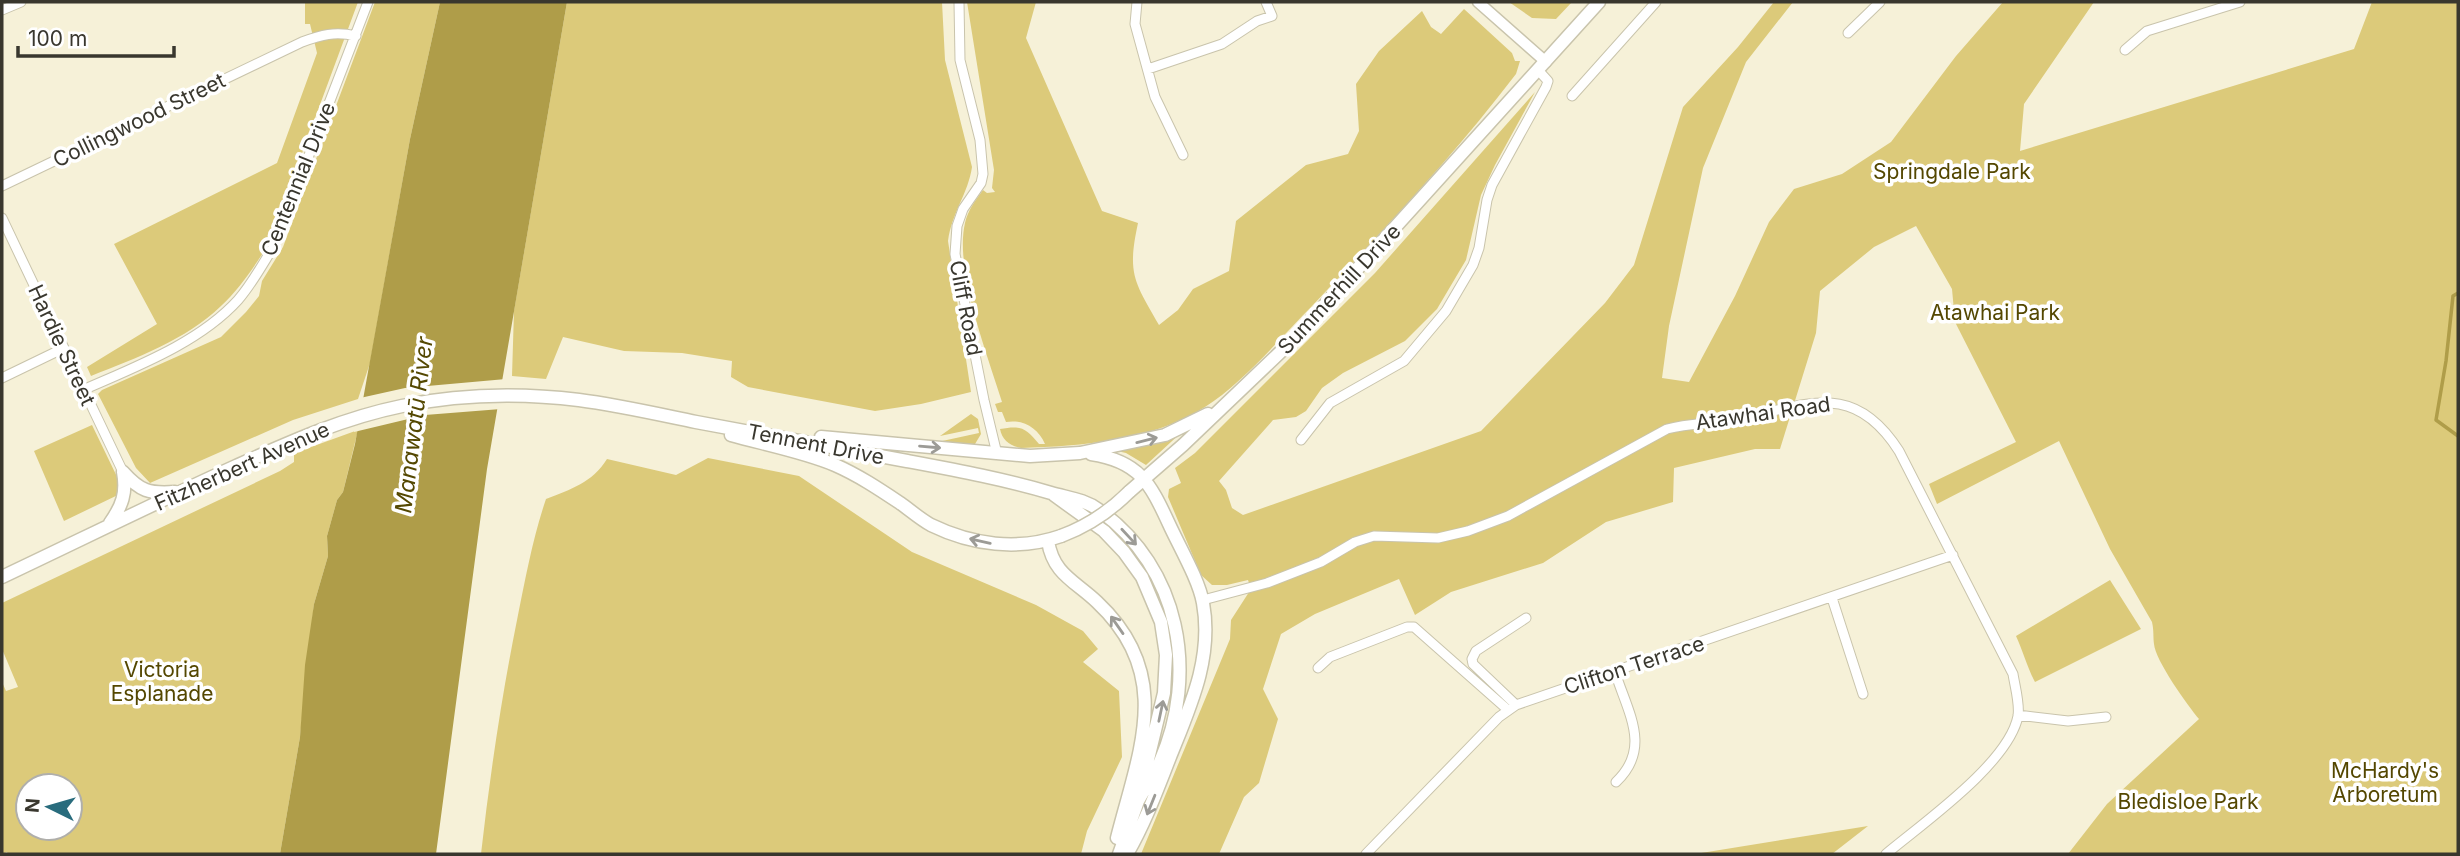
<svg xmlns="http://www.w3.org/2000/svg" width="2460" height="856" viewBox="0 0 2460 856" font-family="Inter,sans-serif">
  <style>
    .green { fill: #dcca7a; fill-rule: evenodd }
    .water { fill: #af9d49 }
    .pier { fill: #f6f1d8 }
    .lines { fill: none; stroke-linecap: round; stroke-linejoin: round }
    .stream { stroke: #af9d49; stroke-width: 3.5 }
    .minor-casing { stroke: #c9c4ac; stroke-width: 11 }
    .tertiary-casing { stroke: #c9c4ac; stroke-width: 13 }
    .secondary-casing { stroke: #c9c4ac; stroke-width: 15 }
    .minor { stroke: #fff; stroke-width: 9 }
    .tertiary { stroke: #fff; stroke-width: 10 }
    .secondary { stroke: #fff; stroke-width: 12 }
    .secondary-bridge-casing { stroke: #c9c4ac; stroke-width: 15; stroke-linecap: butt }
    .secondary-bridge { stroke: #fff; stroke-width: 12 }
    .oneway { stroke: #9c9b96 }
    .labels { text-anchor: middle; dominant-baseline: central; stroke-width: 7; stroke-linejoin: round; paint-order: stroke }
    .street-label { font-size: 21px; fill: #39372e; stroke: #fff }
    .park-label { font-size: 21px; fill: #544701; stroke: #fff }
    .water-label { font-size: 23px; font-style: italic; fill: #544802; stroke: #fff }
  </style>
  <rect width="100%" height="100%" fill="#f6f1d8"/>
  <path class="green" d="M305 2H358L268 245C254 267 240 288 221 306 186 340 136 358 91 376L87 367 157 324 114 244 277 163 317 53 310 24H305Z
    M375 2H440L410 139 370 363 358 399 293 420 150 483 136 468 98 394 102 390 221 337 246 312 259 296 262 281 283 247Z
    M567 2H942L945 60 972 167C968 194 952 212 948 241L971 392 921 404 875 411 748 387 731 377 732 361 682 353 624 351 563 337 546 379 512 376 514 311Z
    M967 2H1036L1026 38 1102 211 1138 223C1127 274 1134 281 1159 325L1178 310 1193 289 1229 271 1236 221 1306 165 1348 154 1359 131 1356 84 1379 51 1422 11 1431 27 1441 34 1464 9 1512 53 1515 61H1520L1516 74C1454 155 1383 231 1313 305 1281 337 1243 383 1205 407 1152 441 1082 446 1021 448 1010 446 1002 440 1000 429 1021 425 1026 428 1039 444H1045C1038 428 1023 419 1006 422L1002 412H998L995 404 1002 402C988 356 954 270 965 223 968 210 975 201 983 190L987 193 995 192 992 188 994 170Z
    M1509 2H1572L1556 19 1532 18Z
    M1774 2H1793L1746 62 1703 168 1669 326 1662 378 1689 382 1735 296 1769 222 1794 189 1842 174 1891 142 1956 56 2003 2H2094L2024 104 2020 151 2354 49 2372 2H2458V854H2068L2107 804 2199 719C2188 706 2155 660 2154 644 2153 636 2154 631 2152 622L2110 549 2059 441 1937 504 1929 484 2016 442 1955 322 1952 289 1916 226 1874 247 1820 291 1816 333 1780 449H1755L1674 468 1673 502 1606 522 1543 563 1451 592 1415 615 1399 579 1315 614 1281 634 1263 689 1278 719 1259 783 1244 797 1219 854H1141L1230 639 1231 620 1251 589 1248 580 1227 585H1212L1201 575 1168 497 1169 489 1181 483 1175 468 1195 453 1375 273 1535 92 1495 165 1481 195 1466 260 1437 309 1405 341 1343 373 1322 388 1306 411 1296 417 1273 420 1219 481 1226 490 1232 508 1243 515 1481 431 1605 303 1634 265 1683 107 1738 47Z
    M971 414 978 419 981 434 975 444 933 443 979 433 978 428 940 436Z
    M92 425 121 485 122 493 64 521 34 451Z
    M358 430 343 492 337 500 327 536 328 556 314 604 300 737 280 854H8L7 852 2 854V682L6 691 18 687 2 649V603L280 471 294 462V455L300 451ZM28 786H70V828H28Z
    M1184 430 1146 465 1126 453 1113 450Z
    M708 458 799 476 912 552 1036 605 1083 631 1098 649 1083 662 1119 691 1122 757 1087 831 1081 854H481C490 774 502 694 518 615 526 576 533 537 546 499 571 489 592 483 607 459L676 475Z
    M2110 580 2141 629 2035 682C2027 667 2023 651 2016 636Z
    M1868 826 1832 854H1695Z"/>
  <path class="water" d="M440 2H567L487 469 436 854H280L300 737 305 665 314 604 328 556 327 536 337 500 343 492 355 444 410 139Z"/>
  <path class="pier" d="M506 379 501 409 425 415 354 432 360 398 405 388Z"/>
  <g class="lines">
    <path class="stream" d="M2458 293 2453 296 2446 361 2436 420 2458 436"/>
    <g class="minor-casing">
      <path id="minor" d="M959 2 960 60 980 140 983 174 981 183 963 209 957 226 955 254 984 400 997 454
        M1137 2 1135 24 1155 97 1183 155
        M2 10 21 2
        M1848 33 1880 2
        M2125 50 2147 31 2240 2
        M1148 69 1222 44 1257 21 1272 16 1266 2
        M1572 96 1656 2
        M2 186 302 42C321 35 335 31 356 36
        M2 218 123 472
        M2 378 64 348
        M83 390C135 367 199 343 238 300 252 284 262 265 274 246L368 2
        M1301 440 1330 403 1404 361 1446 311 1473 265 1479 248 1487 200 1492 185 1546 87 1548 81 1538 70
        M1832 598 1863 694
        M1203 600 1267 583 1321 562 1355 542 1374 536 1438 538 1468 531 1508 516 1667 429C1690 423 1709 424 1731 420 1803 408 1851 376 1899 451L2013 674C2015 687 2020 704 2018 716 2009 763 1923 823 1886 854
        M1318 668 1330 657 1407 627H1414L1508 710
        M1615 672C1628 713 1652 748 1616 782
        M1516 705 1473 664 1472 659 1476 651 1526 618
        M2018 715 2068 721 2106 717
        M1366 854 1499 717 1516 705 1953 555"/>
    </g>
    <g class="tertiary-casing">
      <path id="tertiary" d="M1478 2 1546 62"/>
    </g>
    <g class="secondary-casing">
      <path id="secondary" d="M731 435C763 444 805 452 835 465 858 475 879 489 900 503 910 510 920 519 931 525 972 545 1018 551 1061 536
        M821 437 1030 456 1080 453 1165 435 1208 414
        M1091 454C1139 461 1150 483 1169 524 1179 546 1199 580 1203 603 1213 658 1190 707 1170 757 1157 790 1145 823 1127 854
        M123 472C140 491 149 494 175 492
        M1129 492 1183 445 1293 340 1599 2
        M1054 495 1104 531 1124 552 1142 577 1161 622 1166 655 1164 693 1138 801 1119 854
        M110 523C122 506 127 493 123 472
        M1048 541C1053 574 1075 581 1097 602 1175 675 1139 751 1117 838
        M2 577C80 540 157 502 236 466 290 442 343 418 402 406 460 394 521 393 579 400 618 405 657 414 696 422 766 435 836 448 907 461 955 470 1004 479 1051 493 1068 498 1084 499 1099 510 1180 568 1199 673 1160 762 1154 775 1145 788 1138 801"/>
    </g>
    <use href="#minor" class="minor"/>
    <use href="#tertiary" class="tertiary"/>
    <use href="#secondary" class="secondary"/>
    <g class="secondary-bridge-casing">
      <path id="secondary-bridge" d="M1061 536C1088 526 1109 512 1129 492"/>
    </g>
    <use href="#secondary-bridge" class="secondary-bridge"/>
  </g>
  <defs><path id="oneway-shaft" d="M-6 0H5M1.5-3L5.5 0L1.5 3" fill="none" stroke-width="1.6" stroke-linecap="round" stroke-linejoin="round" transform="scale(1.75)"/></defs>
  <g class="oneway">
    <use href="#oneway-shaft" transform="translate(1147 440) rotate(-14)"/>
    <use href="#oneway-shaft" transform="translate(930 447) rotate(5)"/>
    <use href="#oneway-shaft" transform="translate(1129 537) rotate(47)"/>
    <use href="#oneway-shaft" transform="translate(980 541) rotate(-167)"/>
    <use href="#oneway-shaft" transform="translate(1117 625) rotate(-125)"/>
    <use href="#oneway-shaft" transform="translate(1161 711) rotate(-78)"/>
    <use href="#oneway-shaft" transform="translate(1151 805) rotate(112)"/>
  </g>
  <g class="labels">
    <g class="street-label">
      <text transform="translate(139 120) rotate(-26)">Collingwood Street</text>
      <text transform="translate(298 179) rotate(-68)">Centennial Drive</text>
      <text transform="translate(1339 289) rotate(-47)">Summerhill Drive</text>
      <text transform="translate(966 308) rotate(79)">Cliff Road</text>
      <text transform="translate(62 345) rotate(65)">Hardie Street</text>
      <text transform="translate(1763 413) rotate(-8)">Atawhai Road</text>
      <text transform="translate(816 444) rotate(11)">Tennent Drive</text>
      <text transform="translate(242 466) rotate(-24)">Fitzherbert Avenue</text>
      <text transform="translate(1634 665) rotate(-18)">Clifton Terrace</text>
    </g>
    <g class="park-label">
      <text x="1952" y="171">Springdale Park</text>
      <text x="1995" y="312">Atawhai Park</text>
      <text x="162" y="669">Victoria<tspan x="162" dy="24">Esplanade</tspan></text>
      <text x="2385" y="770">McHardy's<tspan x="2385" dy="24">Arboretum</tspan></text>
      <text x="2188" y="801">Bledisloe Park</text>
    </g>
    <g class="water-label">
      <text transform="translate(414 425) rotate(-83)">Manawatū River</text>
    </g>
  </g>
  <rect width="2460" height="856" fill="none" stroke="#39372e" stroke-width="7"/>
  <g transform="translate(49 807) rotate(275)"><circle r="33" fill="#ffffff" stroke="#b0afab" stroke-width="2"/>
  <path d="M0-5L12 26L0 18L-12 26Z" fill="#296c7d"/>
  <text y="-10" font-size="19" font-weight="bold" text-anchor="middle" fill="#39372e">N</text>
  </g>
  <path d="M18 46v10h156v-10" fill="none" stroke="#39372e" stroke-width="3.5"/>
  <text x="28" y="46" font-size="21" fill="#39372e" stroke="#ffffff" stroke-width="5" paint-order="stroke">100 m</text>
</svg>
